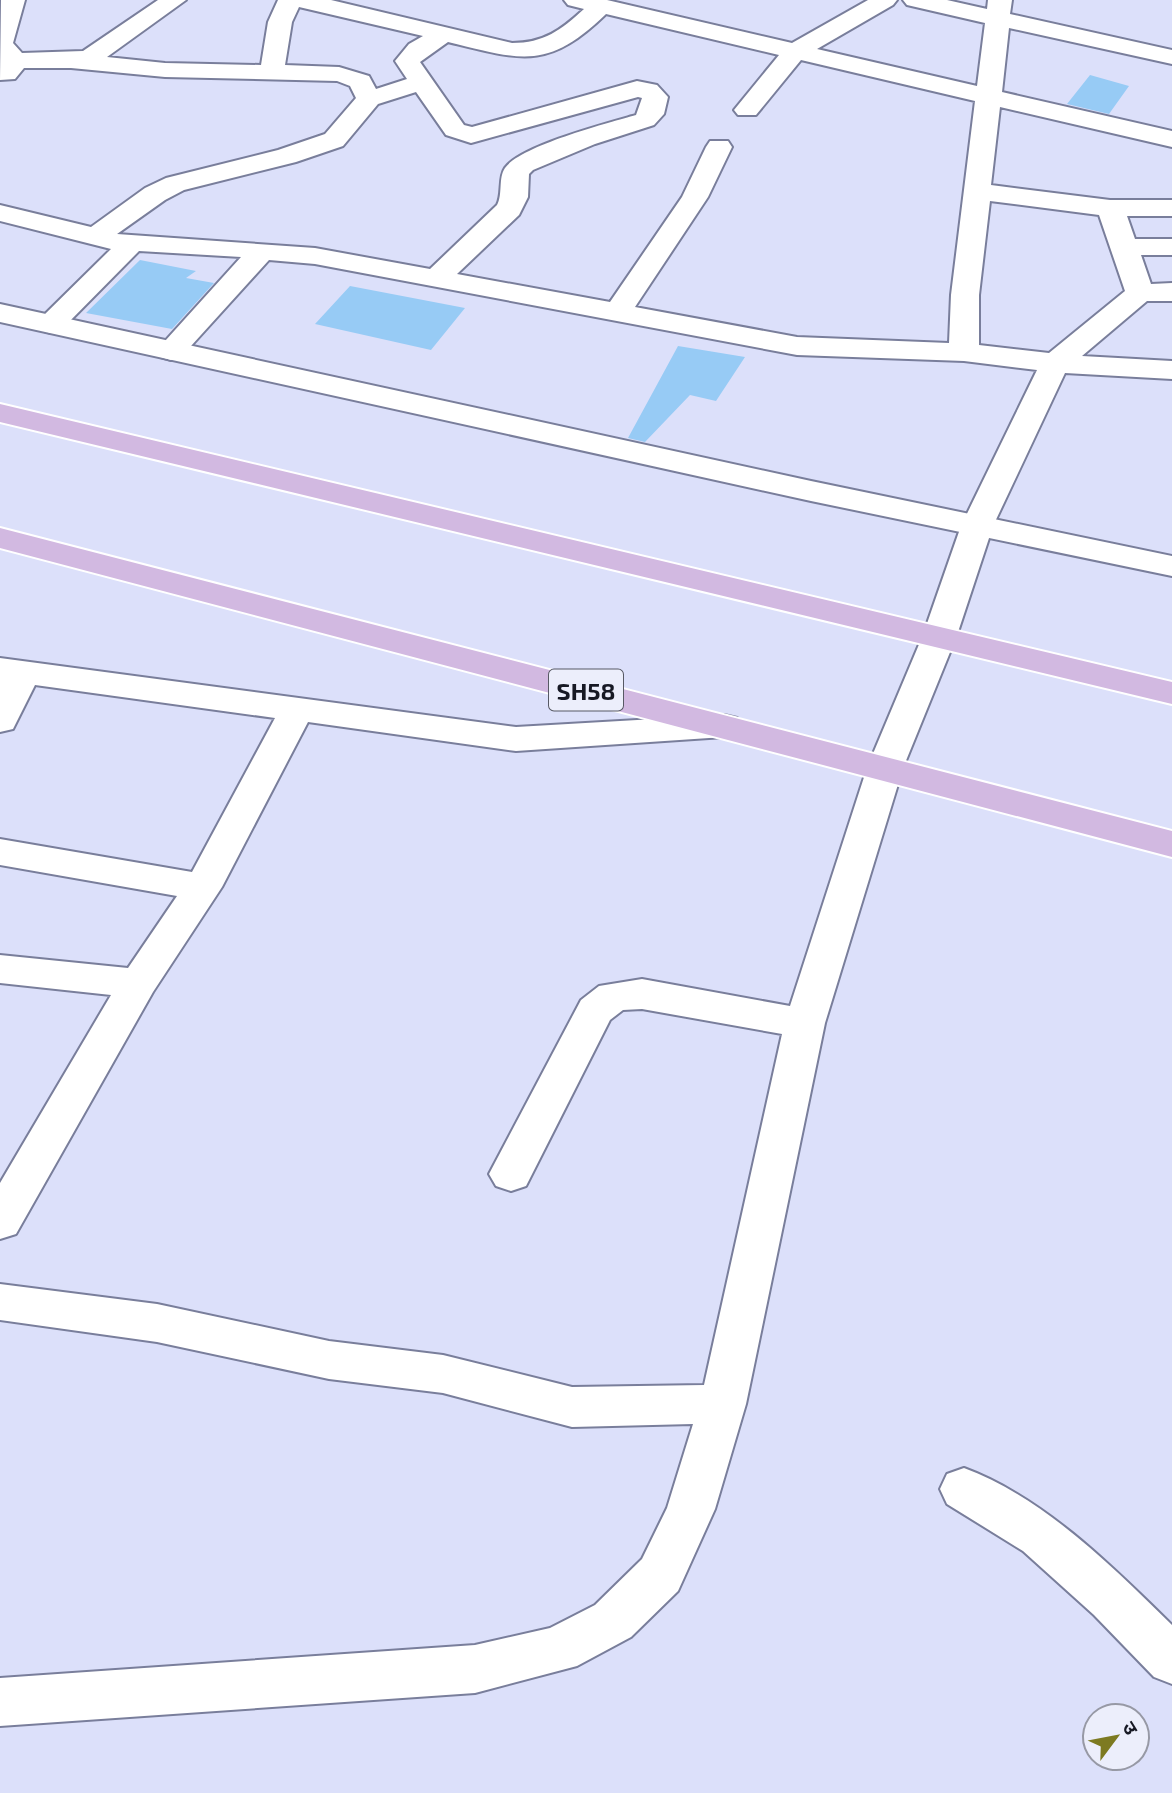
<svg xmlns="http://www.w3.org/2000/svg" width="1172" height="1793" viewBox="0 0 1172 1793" font-family="'Exo 2','Noto Sans Devanagari',sans-serif">
  <style>
    .building { fill: #97cbf5 }
    .lines { fill: none; stroke-linecap: round; stroke-linejoin: round }
    .minor-casing { stroke: #797e9b; stroke-width: 4 }
    .tertiary-casing { stroke: #797e9b; stroke-width: 4 }
    .primary-casing { stroke: #fff; stroke-width: 4 }
    .minor { fill: #fff; fill-rule: evenodd }
    .tertiary { fill: #fff; fill-rule: evenodd }
    .primary { fill: #d2b9e1; fill-rule: evenodd }
    .labels { text-anchor: middle; dominant-baseline: central; stroke-width: 5; stroke-linejoin: round; paint-order: stroke }
    .shield { fill: #eceefb; stroke: #575964; stroke-width: 2 }
    .shield-label { font-size: 24px; font-weight: bold; fill: #171924 }
  </style>
  <rect width="100%" height="100%" fill="#dce0fa"/>
  <path class="building" d="M1090 75 1129 86 1109 114 1067 104Z
    M140 260 196 271 186 278 214 283 172 329 86 313Z
    M350 286 465 308 431 350 315 324Z
    M678 346 745 357 716 401 690 395 645 442 628 438Z"/>
  <g class="lines">
    <g class="minor-casing">
      <path id="minor" d="M1 0H25L13 43 22 53 83 51 158 0H186L107 57 165 63 261 65 268 22 278 0H331L512 43C544 43 561 30 584 9L568 5 564 0H607L792 43 868 0H897L893 5 817 49 977 86 985 23 907 5 903 0H947L987 9 988 0H1012L1010 14 1172 50V64L1009 28 1002 92 1172 131V147L1000 107 991 185 1110 200H1172V216H1127L1135 239H1172V255H1141L1151 284 1172 283V301H1147L1082 356 1172 361V379L1065 373 993 526 957 635 903 768 825 1023 746 1404 715 1509 678 1591 631 1637 577 1666 475 1693 0 1726V1678L475 1645 550 1628 595 1605 642 1559 667 1508 693 1424 572 1427 443 1393 329 1379 157 1342 0 1320V1284L157 1304 329 1341 443 1355 572 1387 704 1385 782 1034 642 1009 623 1010 610 1020 526 1186 511 1191 496 1186 489 1174 581 1000 599 986 642 979 790 1006 867 768 923 635 961 526 1037 370 964 361 797 355 315 264 269 260 181 357 171 360 161 357 156 351 241 257 139 251 61 330 51 333 41 330 36 324 41 318 111 249 0 221V205L91 227 145 188 166 178 278 150 325 134 356 98 350 86 337 81 165 77 71 68H24L15 79 0 80ZM299 7 423 36 409 44 395 61 407 79 376 89 369 76 339 67 285 65 292 22ZM606 14 779 55 734 110 738 115H756L801 60 975 101 951 295 949 343 797 337 635 307 708 197 732 147 728 141H710L706 147 682 197 610 302 457 274 519 215 528 197 529 174 533 170 595 144 654 125 664 114 668 97 657 85 637 81 472 127 464 125 420 62 448 42C522 60 547 71 606 14ZM416 92 446 135 471 143 638 97 642 98 636 115C608 123 520 146 505 168 498 178 503 194 497 205L430 269 315 248 117 234 165 200 184 190 296 162 343 146 378 104ZM990 201 1099 215 1125 291 1049 353 979 345V295Z
        M0 658 516 727 724 715 737 718 742 726 737 734 724 737 516 751 308 722 222 887 153 992 16 1234 0 1239V1183L111 995 0 983V955L128 968 177 896 0 865V839L192 872 275 718 35 685 13 729 0 732Z
        M964 1468C1043 1497 1113 1567 1172 1625V1684L1154 1677 1094 1615 1023 1551 947 1504 940 1489 947 1474Z"/>
    </g>
    <g class="tertiary-casing">
      <path id="tertiary" d="M0 304 811 481 1172 556V576L811 501 0 322Z"/>
    </g>
    <g class="primary-casing">
      <path id="primary" d="M0 404 1172 682V704L0 422Z
        M0 528 1172 831V857L0 548Z"/>
    </g>
    <use href="#minor" class="minor"/>
    <use href="#tertiary" class="tertiary"/>
    <use href="#primary" class="primary"/>
  </g>
  <g class="labels">
    <rect class="shield" x="549" y="669.5" width="74" height="41" rx="5"/>
    <g class="shield-label">
      <text x="586" y="690">SH58</text>
    </g>
  </g>
  <g transform="translate(1116 1737) rotate(58)"><circle r="33" fill="#eceefb" stroke="#9799a5" stroke-width="2"/>
  <path d="M0-5L12 26L0 18L-12 26Z" fill="#7d7a21"/>
  <text y="-10" font-size="19" font-weight="bold" text-anchor="middle" fill="#171924">उ</text>
  </g>
</svg>
